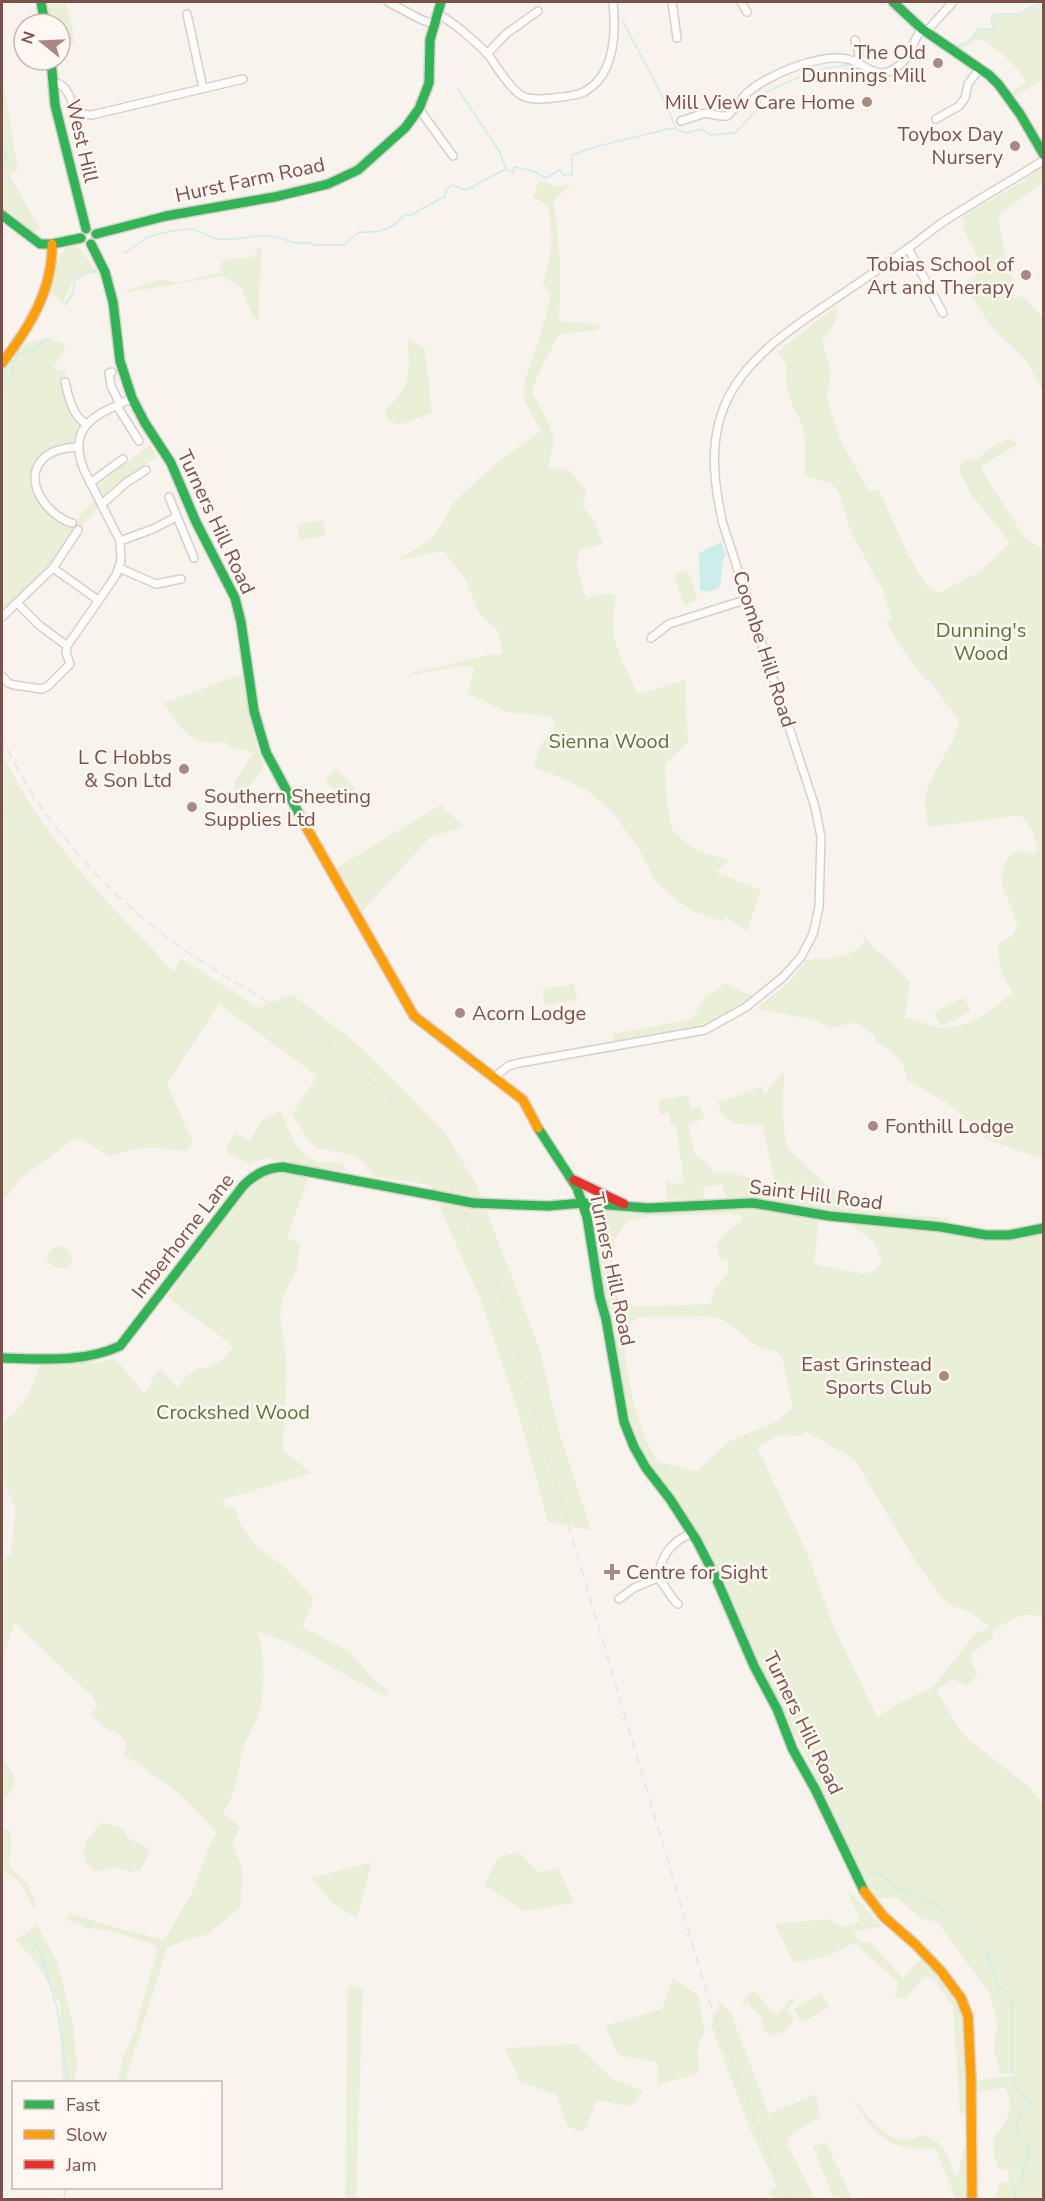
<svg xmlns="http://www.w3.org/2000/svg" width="1045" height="2201" viewBox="0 0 1045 2201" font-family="'Nunito Sans',sans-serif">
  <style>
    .green { fill: #eaf0d7; fill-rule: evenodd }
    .water { fill: #cdedea }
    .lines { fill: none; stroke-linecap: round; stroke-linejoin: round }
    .stream { stroke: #cdedea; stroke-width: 1.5 }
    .street-casing { stroke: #d9ceca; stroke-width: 10 }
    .fast-casing { stroke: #dacfca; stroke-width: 12 }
    .slow-casing { stroke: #dacfca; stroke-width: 12 }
    .jam-casing { stroke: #dacfca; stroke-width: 12 }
    .street { stroke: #fefdfc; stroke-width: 7 }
    .fast { stroke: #30b455; stroke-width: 9 }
    .slow { stroke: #ff9f0a; stroke-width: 9 }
    .jam { stroke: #e5322d; stroke-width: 9 }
    .rail { stroke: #e5e3e6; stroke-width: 1.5; stroke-dasharray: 9 6; stroke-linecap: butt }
    .fast-bridge-casing { stroke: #dacfca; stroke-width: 12; stroke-linecap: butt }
    .fast-bridge { stroke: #30b455; stroke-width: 9 }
    .poi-dot { fill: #a88a83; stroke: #fff7f1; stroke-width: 2 }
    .labels { text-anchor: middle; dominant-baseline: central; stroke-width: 5; stroke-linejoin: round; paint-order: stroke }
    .poi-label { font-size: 20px; fill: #7c5149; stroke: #fff7f1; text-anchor: end }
    .street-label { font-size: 20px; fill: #7c5149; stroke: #fff7f1 }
    .park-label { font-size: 20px; fill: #57773a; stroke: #fff7f1 }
  </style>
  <rect width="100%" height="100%" fill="#f9f3ee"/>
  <path class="green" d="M47 2H65L72 25 74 43 60 50V24H50Z
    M1043 2V79L1014 97 1011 92 1026 82C1018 66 997 48 980 39L959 50 957 49 969 42 978 30 994 29 991 20 995 15H1020Z
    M2 74 18 171 9 174 40 229 33 233 2 209Z
    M1041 167H1043V183L998 215 1007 269 1016 282 1015 285 1008 291 1016 299 1022 295 1043 318V391L1026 360 992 328 968 291 970 282 983 268 962 226 966 222 962 216 1017 185Z
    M539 181 557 186 572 184 553 201C561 241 561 281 559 321L600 324 598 330 559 334 538 374 532 391 547 420 554 439 548 468 568 469 587 491 582 505 594 521 603 544 579 550 577 567 586 598 609 593 616 596C615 605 613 616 613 625 614 649 628 673 638 694L685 680 688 742 665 764 667 803 673 831 693 848 711 855 730 860 716 872 761 890 747 931 725 916 724 922 694 911 680 903 656 882 639 849 614 814 589 792 559 777 534 768 539 748 556 724 549 716 505 712 467 693 475 668 462 666 412 675V673L487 655 503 654 498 631 479 613 466 581 444 551 398 560 433 538 454 502 494 465 541 431 524 400V382L539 340 551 295 543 282C553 252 553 237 548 207L533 196Z
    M74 247 80 248 93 268 97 269 96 272C72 270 70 286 63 305L49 289 60 254 66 248Z
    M261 247 259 321 253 317 241 287 222 276 124 293 125 291 163 279 176 283 219 273 223 260 254 257 256 250Z
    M838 305C837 321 833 329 822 341L831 371 827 396 832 416 840 439 869 492 878 489 909 556 929 589 931 588 939 593 981 571 983 572 982 569 1010 543 971 494 959 470C961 460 967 458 976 460L989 449 1010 438 1018 444 983 465 981 469 1025 538 1043 549V1159L986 1139 946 1102 907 1080C906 1062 892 1050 876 1042L874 1036 856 1022 831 1028 815 1020 756 1009 793 978 806 960C823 959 857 958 865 940L860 929 875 950 884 955 910 982 905 1017C916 1019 926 1025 936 1027 962 1033 994 1009 1012 993 1004 977 994 960 1000 942L1012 936 1017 927C1014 897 988 886 1011 854L1022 851 1034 854 1038 851 1033 832 1021 815 928 827C927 816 923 804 926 793 931 772 960 738 958 720L961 718H957L929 680 926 681 896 640 886 621 891 620V617L883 591 851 532 838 490 830 483 810 478 805 474C803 459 806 443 803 428 801 421 798 416 795 411 789 398 783 379 787 365L777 352Z
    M49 338 66 344 62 355 53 368 61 371 65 370C66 391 71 409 86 424L78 447 62 449 40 462C33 499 43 504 72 523L98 498 102 504 78 530 61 558 2 617V371C20 349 18 342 49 338Z
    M408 339 425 349 432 413 399 425 388 420 385 411C413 384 409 375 408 339Z
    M150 445 157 457 116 484 102 499 95 486Z
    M323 520 326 536 299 540 297 524Z
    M688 570 698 600 684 605 674 575Z
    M242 674 257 748 264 767 248 788 240 808 231 803 235 788 234 783 253 753 230 747 229 743 202 742 190 736 180 727 164 703Z
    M2 754C37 824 90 887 146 942 156 952 164 963 174 972L181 958 257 1008 292 994 361 1047 444 1131 476 1184 540 1350 558 1428 591 1530 548 1522 519 1415 482 1303 430 1185 373 1176 365 1163 356 1156 317 1148 309 1141 292 1114 317 1076 219 1004 167 1084 193 1143 187 1152C157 1146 138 1145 110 1157L81 1139H74L20 1179 6 1198 2 1197Z
    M336 769 356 789 345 800 325 780Z
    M442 804 445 810 464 826 429 838 360 914 335 869Z
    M724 983 752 996 707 1025 613 1043V1034L692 1019 706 995 717 990Z
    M574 984 577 1000 545 1005 542 989Z
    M964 997 971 1011 941 1026 934 1012Z
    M783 1071C787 1080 783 1084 783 1094 783 1108 782 1142 791 1152 810 1169 830 1190 853 1202 878 1215 918 1215 946 1218L950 1213 947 1221 944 1222 829 1211 796 1203 788 1206 745 1199H726L722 1184 703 1188 704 1200 667 1199 666 1180 675 1184 684 1182 676 1127 670 1123 669 1113 660 1115 658 1100 688 1095 691 1109 700 1107 705 1118 688 1125 695 1155 707 1163 715 1174 730 1172 771 1185 775 1183 762 1124C739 1125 727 1127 717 1102L736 1097 762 1086 765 1095Z
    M280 1111C290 1131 297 1160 323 1163 331 1163 339 1160 345 1166L346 1171 313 1168 266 1158 250 1164 228 1153 227 1147 235 1133 249 1141 263 1119Z
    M272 1173 309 1176 287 1237 300 1243 297 1268 283 1297 280 1315 287 1366 283 1450 311 1473 222 1500 225 1508 234 1506 240 1524 257 1547 280 1563 314 1598 302 1627 349 1651 378 1685 390 1690 385 1696C342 1677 305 1644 258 1632 265 1654 265 1687 260 1710 256 1725 244 1740 241 1757 236 1781 237 1791 223 1813L240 1827 232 1844 241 1865 243 1880 240 1908 208 1934 185 1940 167 1948 127 2075V2082H118L123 2057 134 2033 157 1951 153 1944 106 1930 87 1928 67 1920 70 1913 107 1925 164 1940 192 1893 210 1844 217 1832 181 1795 133 1760 125 1757 124 1751 127 1745 121 1736 112 1730 110 1732 90 1715 98 1706 91 1695 16 1624 14 1625 2 1659V1562L11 1554 15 1507 2 1477V1423C24 1408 34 1386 41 1361L96 1363 115 1358 144 1393C152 1386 152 1376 160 1369L178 1388 185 1378 197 1369 206 1368 223 1359 233 1347 231 1344 167 1297 246 1190 262 1176Z
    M598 1207 635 1212 643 1211 758 1209 819 1219 814 1264 865 1274 876 1270 882 1262 874 1242 855 1228 856 1222 938 1230 970 1236 1043 1230V1617C1024 1610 1009 1621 993 1631V1637L971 1654 973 1666 978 1674 967 1686 953 1679 936 1690 958 1727 968 1739 1033 1790 1043 1806V2199H995L1000 2183 1009 2181V2172L998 2168 993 2152 994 2136C1008 2124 1015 2104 1005 2087L981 2092 976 2089 975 2084 978 2080 1014 2076 1013 2073 1001 2074 994 2051 997 2021 990 1994 937 1922 922 1919 895 1897 874 1899 866 1888 814 1777 813 1768 757 1666 711 1562 687 1517 648 1466 634 1436 623 1403 612 1322 613 1316 611 1309 604 1297 594 1232V1209ZM730 1214 743 1216 742 1221 726 1232 716 1245 720 1259 729 1261 728 1273 714 1291 711 1304 637 1307 618 1298 612 1268 614 1241 627 1221 650 1216ZM706 1316C712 1317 719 1318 724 1321 741 1331 756 1352 777 1351L782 1358 793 1408 775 1422 730 1441 697 1471 658 1462C634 1423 627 1377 623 1332L638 1317ZM806 1431 855 1460 916 1562 943 1599 953 1606 970 1612 989 1627 975 1634 932 1688 897 1704 877 1717 832 1623 809 1557 757 1447 781 1435 801 1436Z
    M59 1246 66 1248 71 1255 72 1264C63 1271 54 1269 47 1260 48 1252 51 1248 59 1246Z
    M2 1759C18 1777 20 1784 2 1801Z
    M102 1822 123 1829 129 1839 147 1847 149 1853 141 1870 129 1872 113 1867 102 1871H94L87 1865 83 1853 87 1840Z
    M2 1828 10 1831 12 1845 9 1861 10 1867 27 1883 36 1904 34 1909 25 1890 17 1880 2 1870Z
    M518 1851 538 1872 558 1868 574 1903 524 1911 484 1885 498 1858Z
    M372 1862 357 1918 331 1902 312 1878Z
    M847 1889 882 1926 852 1932 861 1942 869 1941 903 1978 923 1956C935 1969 948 1983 957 2000 969 2021 967 2089 968 2115L960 2113 953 2006 932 1977H924L906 1998 894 1997 899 1983 855 1943 830 1955 794 1963 775 1924 827 1919 845 1927 860 1921Z
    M37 1925 58 1964 73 2025 77 2064 75 2082H62L60 2004 35 1960 15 1940Z
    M673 1978 698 1995 705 2032 698 2045 699 2073 658 2085 657 2062 618 2055 605 2026 662 2009Z
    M348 1985 363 1989 356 2195 359 2200 345 2199Z
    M756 1991 771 2011 778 2014 792 1998 795 2000 787 2010 794 2018 785 2031 772 2036 764 2031C764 2013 757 2015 747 2003L743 2007C744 1999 747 1993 756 1991Z
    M821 1993 829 2007 802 2023 794 2009Z
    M720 2002 731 2013 769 2114 816 2094 820 2117 791 2134 787 2144 815 2199H773L769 2191 777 2187 750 2129 711 2025Z
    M576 2044 612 2079 643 2091 632 2107 597 2100 584 2132 568 2127 556 2095 520 2082 505 2048Z
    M852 2096C866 2115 894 2154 921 2135 944 2137 949 2160 957 2179L963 2150 969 2144 966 2199H956L935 2149C924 2148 907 2150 897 2145 876 2138 862 2115 852 2096Z
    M826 2142 852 2199H834L813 2147Z"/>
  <path class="water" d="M721 542 726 554C719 565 724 577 719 588L709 592 700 590 699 553Z"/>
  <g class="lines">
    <path class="stream" d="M607 2H608
      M623 21 664 100 677 130
      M956 47 968 42 978 29H994L991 20 995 14H1019L1041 2
      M898 78H920
      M457 88 499 151 506 169
      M2 144 6 152V165
      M124 253C132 249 136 246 143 240 149 235 182 228 191 229 200 230 208 237 217 239 233 241 251 235 267 236 282 236 292 246 308 242L314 245H344L359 232C377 233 393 230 404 215H411L445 196 446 190 452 185 466 190 506 169 513 173 515 167 533 171 546 178 560 170 563 175H572V155L598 146 672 128 686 133 701 129 711 135 735 133 759 108 762 94 797 78 828 68 847 65 865 74 888 78
      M65 305 73 293 75 280 78 277 88 272H96
      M2 386 13 377 12 366 17 355 36 348 40 343 49 338
      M2 811 38 835
      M871 1871 884 1876 890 1884 899 1890 933 1902 968 1931 986 1950 994 1975 1001 1989 1012 2001V2073
      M26 1933 40 1951 57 2008 68 2082
      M1012 2077 1019 2092 1030 2102C1019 2112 1014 2121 1019 2136L1026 2141 1029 2154 1023 2168V2181L1015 2190V2200
      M64 2200 65 2188"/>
    <g class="street-casing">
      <path id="street" d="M388 2 422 20 434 24
        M672 2 677 38
        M741 2 747 12
        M187 14 203 88
        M437 14C450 19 481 46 490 57 498 69 507 84 518 93 527 101 542 99 553 98 563 97 575 96 584 92 616 75 616 32 613 2
        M926 32 953 2
        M855 40 859 53 858 64
        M487 54 506 34 538 11
        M52 83C75 82 65 114 92 115L243 79
        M419 109 453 156
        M936 119 959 106 965 98 968 84 980 68
        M681 121 705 113 721 116H727C734 110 739 102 745 95 765 75 824 51 851 60 863 64 877 78 890 71 913 60 909 45 922 29
        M908 248 943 313
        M112 372 109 373 111 386 120 404
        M65 382C69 398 72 415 86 424
        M117 406 139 441
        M90 483 123 459
        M169 497 194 558
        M102 504 127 482 146 470
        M72 523C47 516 19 478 46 456 55 449 67 448 78 447
        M120 541 153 529 176 517
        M53 568 98 600
        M119 568 156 584 181 579
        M17 603 39 625 67 646
        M2 617 53 568 78 530
        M651 638 669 624 748 599
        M2 676 8 683 14 685 42 689 48 686 70 664 66 652 67 646 108 587 116 575 121 561 120 541 84 470C66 424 97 415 132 398
        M495 1077 508 1066 519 1063 705 1030 746 1007 783 977 801 957 813 934 819 907 821 837 815 807 723 524C713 481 708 437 729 396 754 348 808 318 851 288 872 274 893 259 914 244 927 234 940 223 954 215 984 196 1014 179 1044 160
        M657 1578C666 1584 669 1597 678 1604
        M619 1599 634 1588 657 1578C662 1556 670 1542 692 1533"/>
    </g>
    <g class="fast-casing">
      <path id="fast" d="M41 2 45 24
        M893 2 922 29 989 75 999 85 1020 114 1044 155
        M51 60 55 105 86 229
        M2 215 40 244H52L81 238
        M96 234 166 216 274 197 328 184 358 170 405 128 419 109 429 83 430 40 441 2
        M91 244 105 272 113 302 120 361 132 398 145 423 171 463 196 522 235 598 241 622 254 711 266 752 305 825
        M538 1128 577 1188 587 1217 600 1298 606 1319 624 1422 634 1447 646 1468 670 1499 697 1541 716 1578 754 1666 777 1709 793 1750 815 1789 864 1891
        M473 1203 548 1206 583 1203 648 1208 753 1203 829 1216 941 1227 986 1235H1009L1044 1228
        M2 1358C42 1359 83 1363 120 1346L243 1186C255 1174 266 1168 283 1167L432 1195"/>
    </g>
    <g class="slow-casing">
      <path id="slow" d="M2 363C29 328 53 290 52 244
        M305 825 414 1016 523 1100 538 1128
        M864 1891 883 1916 915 1944 941 1971 961 1998 968 2016 971 2078 972 2200"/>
    </g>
    <g class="jam-casing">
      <path id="jam" d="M574 1180 624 1204"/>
    </g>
    <use href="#street" class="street"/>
    <use href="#fast" class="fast"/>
    <use href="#slow" class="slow"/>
    <use href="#jam" class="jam"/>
    <path class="rail" d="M2 736C35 819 119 907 193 956 245 990 301 1017 348 1059 418 1119 465 1203 498 1288L712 2010 787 2200"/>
    <g class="fast-bridge-casing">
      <path id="fast-bridge" d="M432 1195 473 1203"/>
    </g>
    <use href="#fast-bridge" class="fast-bridge"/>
  </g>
  <g class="poi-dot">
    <circle cx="938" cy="63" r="6"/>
    <circle cx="867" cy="102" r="6"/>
    <circle cx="1015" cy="146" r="6"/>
    <circle cx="1026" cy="275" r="6"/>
    <circle cx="184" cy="769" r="6"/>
    <circle cx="192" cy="807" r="6"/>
    <circle cx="460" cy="1013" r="6"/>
    <circle cx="873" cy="1126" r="6"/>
    <circle cx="944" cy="1376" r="6"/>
    <path d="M609 1563h6v6h6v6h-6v6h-6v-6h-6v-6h6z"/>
  </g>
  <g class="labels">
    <g class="poi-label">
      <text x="926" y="52">The Old<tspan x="926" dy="23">Dunnings Mill</tspan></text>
      <text x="855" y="102">Mill View Care Home</text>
      <text x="1003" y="134">Toybox Day<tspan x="1003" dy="23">Nursery</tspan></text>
      <text x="1014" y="264">Tobias School of<tspan x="1014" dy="23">Art and Therapy</tspan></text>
      <text x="172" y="757">L C Hobbs<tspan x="172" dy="23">&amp; Son Ltd</tspan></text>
      <text x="204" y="796" text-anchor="start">Southern Sheeting<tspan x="204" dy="23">Supplies Ltd</tspan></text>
      <text x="472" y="1013" text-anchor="start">Acorn Lodge</text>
      <text x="885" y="1126" text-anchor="start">Fonthill Lodge</text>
      <text x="932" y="1364">East Grinstead<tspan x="932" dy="23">Sports Club</tspan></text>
      <text x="626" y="1572" text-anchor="start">Centre for Sight</text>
    </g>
    <g class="street-label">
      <text transform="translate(82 141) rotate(77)">West Hill</text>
      <text transform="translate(250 180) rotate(-12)">Hurst Farm Road</text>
      <text transform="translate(216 522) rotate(65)">Turners Hill Road</text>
      <text transform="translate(764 649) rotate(72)">Coombe Hill Road</text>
      <text transform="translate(816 1195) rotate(7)">Saint Hill Road</text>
      <text transform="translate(183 1236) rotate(-52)">Imberhorne Lane</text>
      <text transform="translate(612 1269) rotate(78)">Turners Hill Road</text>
      <text transform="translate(803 1723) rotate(64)">Turners Hill Road</text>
    </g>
    <g class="park-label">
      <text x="981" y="630">Dunning's<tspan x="981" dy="23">Wood</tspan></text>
      <text x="609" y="741">Sienna Wood</text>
      <text x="233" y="1412">Crockshed Wood</text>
    </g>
  </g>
  <rect width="1045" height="2201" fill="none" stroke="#7c5149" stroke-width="6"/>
  <rect x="12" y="2081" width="210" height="108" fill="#fff7f1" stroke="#cbb5ae" stroke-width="1.5"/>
  <rect x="24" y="2100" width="30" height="9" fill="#30b455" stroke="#cbb5ae" stroke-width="1.5"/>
  <text x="66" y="2111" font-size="18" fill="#7c5149">Fast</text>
  <rect x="24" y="2130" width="30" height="9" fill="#ff9f0a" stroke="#cbb5ae" stroke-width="1.5"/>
  <text x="66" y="2141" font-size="18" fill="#7c5149">Slow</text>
  <rect x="24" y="2160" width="30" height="9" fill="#e5322d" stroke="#cbb5ae" stroke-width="1.5"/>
  <text x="66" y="2171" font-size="18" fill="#7c5149">Jam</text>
  <g transform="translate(42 42) rotate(288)"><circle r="28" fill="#fff7f1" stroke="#cbb5ae" stroke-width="1.5"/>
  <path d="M0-4.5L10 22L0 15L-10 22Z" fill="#a88a83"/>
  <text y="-9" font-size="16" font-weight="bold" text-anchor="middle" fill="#7c5149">N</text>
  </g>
</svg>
